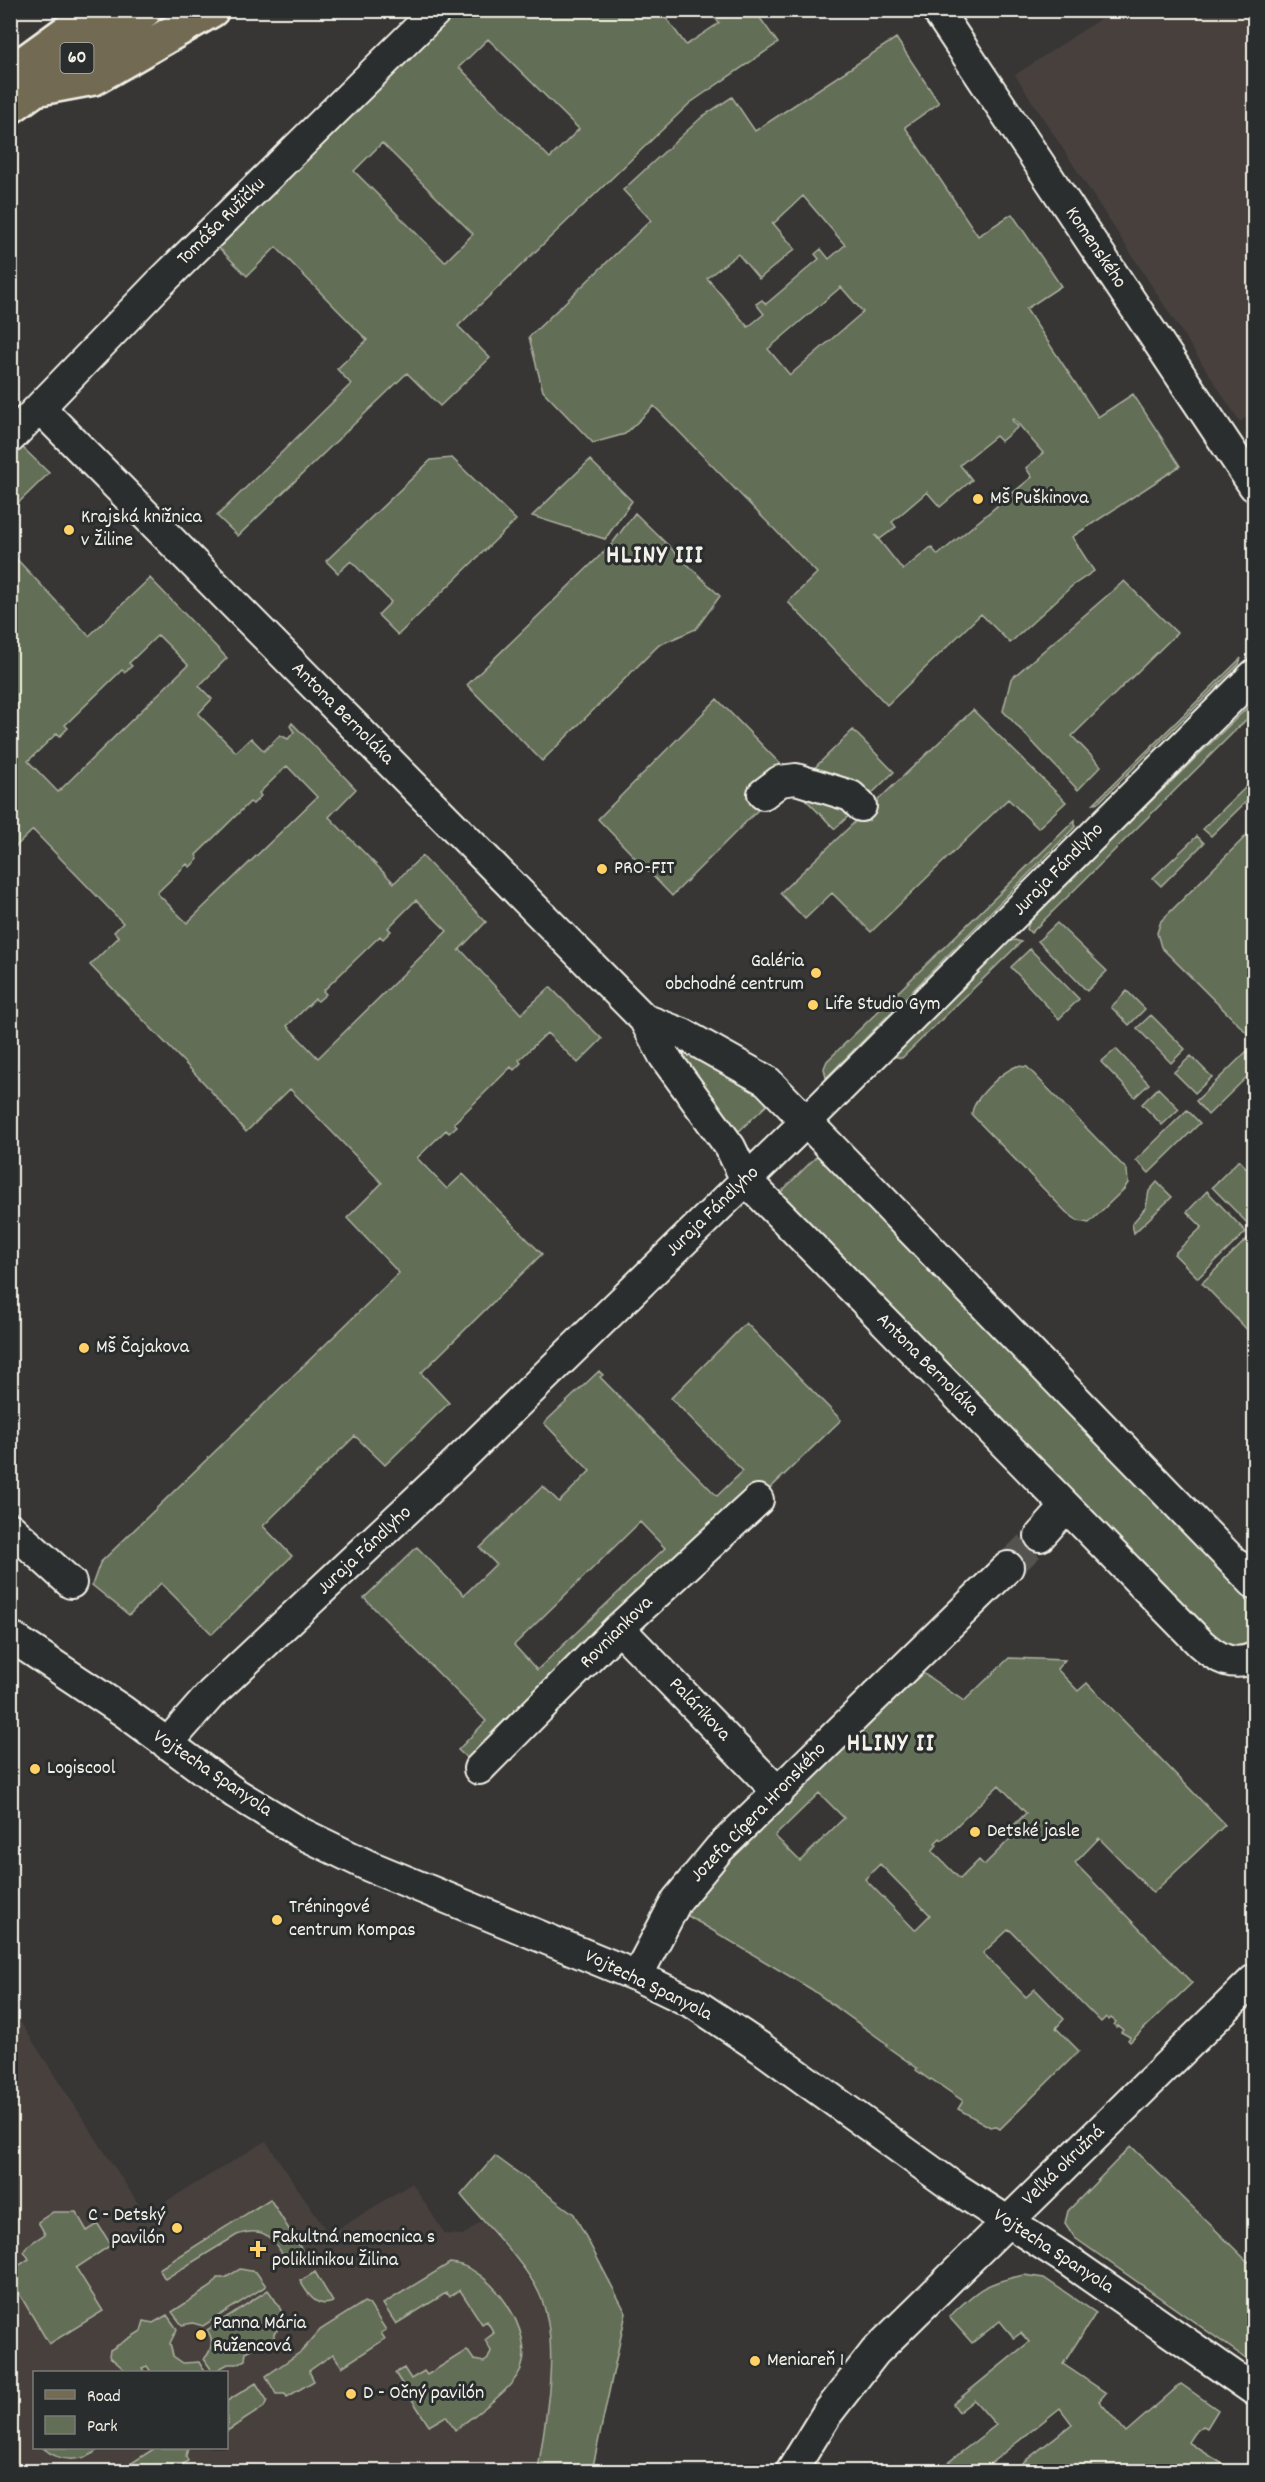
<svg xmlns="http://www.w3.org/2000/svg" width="1265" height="2482" viewBox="0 0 1265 2482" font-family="Dekko,sans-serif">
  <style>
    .built { fill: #46403e; fill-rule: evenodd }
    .green { fill: #636e56; stroke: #acb09f; stroke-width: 1.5; fill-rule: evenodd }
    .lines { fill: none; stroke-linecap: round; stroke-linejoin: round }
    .minor-tunnel { stroke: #535250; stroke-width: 30; stroke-dasharray: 30 15; stroke-linecap: butt }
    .minor-casing { stroke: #f4f1e8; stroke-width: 34 }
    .major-casing { stroke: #f4f1e8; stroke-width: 38 }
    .minor { stroke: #2a2d2e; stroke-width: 30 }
    .major { stroke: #736b52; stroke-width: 33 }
    .poi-dot { fill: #ffd166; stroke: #2a2d2e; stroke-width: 2 }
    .labels { text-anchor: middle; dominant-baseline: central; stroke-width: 6; stroke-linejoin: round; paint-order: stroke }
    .shield { fill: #2a2d2e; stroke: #b7b6b0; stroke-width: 1.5 }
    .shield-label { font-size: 18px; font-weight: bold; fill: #f4f1e8 }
    .street-label { font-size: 20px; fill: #f4f1e8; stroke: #2a2d2e }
    .poi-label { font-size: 20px; fill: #f4f1e8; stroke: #2a2d2e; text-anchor: start }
    .district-label { font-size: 26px; font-weight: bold; letter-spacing: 1.5px; fill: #f4f1e8; stroke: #2a2d2e }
  </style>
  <rect width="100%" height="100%" fill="#373635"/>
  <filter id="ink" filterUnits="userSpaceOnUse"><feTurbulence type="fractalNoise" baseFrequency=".0167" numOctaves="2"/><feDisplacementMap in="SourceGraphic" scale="12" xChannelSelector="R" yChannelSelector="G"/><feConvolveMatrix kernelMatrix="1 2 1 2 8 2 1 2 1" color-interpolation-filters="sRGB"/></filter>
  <g filter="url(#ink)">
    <path class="built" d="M1112 11H1254V412L1240 422 1015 75Z
      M10 2006 145 2214 266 2141 329 2235 412 2183 445 2234 463 2235 482 2221 518 2263 538 2293 548 2322 550 2378 538 2471H11ZM34 2372H226V2448H34Z"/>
    <path class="green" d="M452 11H661L686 45 719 23 710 11H755L778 43 690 103 458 326 490 358 440 406 407 373 238 536 217 516 351 384 337 369 367 340 276 247 247 276 214 243ZM488 39 579 129 550 158 459 67ZM382 143 473 234 445 262 354 171Z
      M896 38 939 103 905 127 978 236 1012 214 1061 286 1026 309 1098 417 1133 394 1180 466 1072 537 1094 571 1072 586 1010 643 981 614 887 705 788 602 817 573 654 406 625 434 593 443 543 391 529 337 651 220 623 190 703 116 732 97 755 131ZM803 196 845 245 829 259 821 249 815 254 819 259C802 273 783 290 766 304L762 300 756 304 764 314 748 327 707 278 738 254 759 279 795 249 772 222 774 223ZM841 287 863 312 790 375 768 349ZM1014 419 1043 453 1026 468 1032 477 938 555 931 547 903 570 875 535 880 539 896 527 892 522 927 492 940 507 972 480 960 465 996 436 1001 441 1018 427 1012 420Z
      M19 444 49 473 11 510V452Z
      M452 458 516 520 398 635 378 615 391 602 351 561 338 573 326 561 431 460Z
      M590 460 632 501 605 539 532 516Z
      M635 513 720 596 696 629 659 645 542 761 467 685 611 545Z
      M11 553 89 636 150 578 227 658 199 686 212 699 198 714 236 752 251 738 264 751 280 735 288 739 294 732 290 726 292 723 356 789 329 817 394 883 422 856 486 922 458 951 461 950 521 1014 550 987 602 1039 578 1063 547 1033 519 1060 521 1063 514 1070 511 1067 454 1123 457 1126 449 1133 446 1130 417 1158 447 1189 463 1174 542 1254 421 1373 449 1403 385 1465 355 1436 263 1526 292 1556 212 1634 161 1583 129 1615 92 1585 100 1563 399 1273 347 1218 382 1183 290 1089 246 1132 205 1084 90 965 119 937 114 932 123 923 33 830 11 851ZM158 635 188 665 58 792 28 761 57 733 60 736 68 728 65 725 122 670 125 672 132 666 129 663ZM287 766 317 797 187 923 157 893 187 864 190 867 198 859 196 855 250 802 253 804 261 796 259 793ZM416 900 447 931 318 1058 287 1026 315 999 318 1001 326 994 323 991 380 936 383 939 391 931 388 928Z
      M1124 581 1177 633 1072 736 1101 766 1078 790 1003 711 1011 679Z
      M1241 658 1239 664 1099 802 1094 803Z
      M717 699 792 776 672 896 598 819Z
      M1254 701V712L1031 933 1027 929 1030 919Z
      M973 710 1066 802 1038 828 1008 799 871 932 832 893 805 919 780 893Z
      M853 730 894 772 835 829 794 788Z
      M1247 786 1254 794 1211 836 1203 829Z
      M1075 820V827L826 1078 824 1068 827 1061Z
      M1254 828V1040L1161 947 1157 933 1161 921Z
      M1197 836 1204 843 1161 886 1153 878Z
      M1057 923 1107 971 1087 991 1038 941Z
      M1015 940 1021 942 902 1058 892 1056 1008 941Z
      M1030 949 1079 999 1059 1019 1011 967Z
      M1127 991 1145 1009 1129 1025 1111 1007Z
      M1151 1015 1185 1049 1171 1063 1137 1028Z
      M675 1045 758 1087 769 1103 738 1132H736Z
      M1116 1049 1149 1084 1135 1097 1101 1062Z
      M1247 1051 1254 1059V1070L1208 1115 1196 1101Z
      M1191 1056 1212 1077 1195 1093 1174 1072Z
      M1017 1066 1027 1067 1031 1071 1127 1170 1128 1183 1124 1189 1089 1223 1078 1221 1066 1212 972 1115C971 1100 1003 1071 1017 1066Z
      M1158 1088 1179 1109 1162 1125 1142 1104Z
      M1187 1110 1200 1123 1149 1173 1136 1160Z
      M818 1155 1254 1603V1638L1247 1645 1225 1649 778 1195Z
      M1239 1160 1254 1176V1224L1251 1227 1212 1187Z
      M1157 1182 1172 1197 1134 1233 1132 1224 1146 1207 1149 1191Z
      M1207 1191 1246 1232 1198 1278 1174 1254 1202 1227 1187 1212Z
      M1254 1232V1337L1202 1283Z
      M746 1323 841 1420 479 1769 458 1750 486 1721 364 1598 417 1547 464 1595 496 1564 480 1548 543 1486 559 1502 590 1471 544 1423 599 1371 603 1375 600 1377 717 1496 743 1471 671 1398ZM640 1522 665 1548 537 1670 514 1645Z
      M1009 1658 1065 1660 1057 1669 1078 1691 1087 1683 1225 1825 1153 1893 1099 1838 1075 1863 1192 1983 1130 2042 1128 2040 1130 2037 1121 2032 1123 2030 1118 2026 1116 2027 1114 2025 1116 2022 1111 2018 1109 2020 1106 2017 1101 2022 1009 1929 983 1953 1026 1997 1035 1989 1064 2019 1056 2028 1079 2051 1000 2129 995 2126 990 2127 958 2109 963 2101 931 2079 930 2080 916 2070 917 2068 886 2046 887 2044 811 1989 673 1907 908 1663 964 1701ZM999 1785 1026 1813 1006 1833 1011 1838 984 1865 979 1860 960 1879 932 1851 937 1845 935 1843 940 1838 942 1840ZM819 1793 844 1818 800 1861 775 1836ZM880 1864 930 1915 915 1930 865 1879Z
      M1131 2146 1248 2262 1254 2257V2364L1075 2238 1065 2223 1068 2211Z
      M495 2156 574 2214 626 2313 592 2471H538C545 2419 562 2343 539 2293 524 2261 484 2224 461 2195Z
      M270 2199 302 2250 286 2260C272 2238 265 2225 237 2235L165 2279 159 2269Z
      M53 2212H76L87 2231 98 2224 111 2245 76 2268 103 2311 49 2344 11 2280 10 2271 29 2259 24 2251 27 2246 45 2234 38 2222Z
      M450 2263C489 2264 538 2334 520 2371 509 2393 474 2415 455 2430L446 2416 429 2426 395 2373 404 2368 411 2379 424 2371 427 2375 467 2350 474 2360 484 2362 488 2359 491 2351 485 2340 494 2333 487 2321 482 2324 460 2290 449 2297 446 2293 396 2324 383 2304Z
      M240 2269 256 2272 266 2286 203 2326 193 2323 182 2325 172 2312 212 2286 217 2278H225Z
      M315 2272 333 2302C316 2309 308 2294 300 2281Z
      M1024 2275 1044 2278 1096 2313 1063 2364 1106 2393 1099 2401 1126 2432 1181 2384 1218 2410 1207 2428 1203 2426 1194 2433 1188 2442 1231 2469 1227 2472 1012 2471 1072 2424 1060 2408 981 2471H945L941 2468 996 2425 974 2400 959 2412 953 2404 1029 2342 1021 2333 1014 2338 1000 2321 972 2343 949 2317C977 2290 984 2283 1024 2275Z
      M268 2290C279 2305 291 2319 274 2334V2345L267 2348 260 2343 246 2352 245 2360 237 2364H228L213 2372 204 2359C212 2351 214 2339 207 2330Z
      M364 2302 369 2304 386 2330 381 2333 385 2339 342 2367 333 2354 309 2371 314 2381 287 2397 285 2394H276L266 2376 302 2351 320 2330Z
      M167 2315 177 2329 170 2343 173 2356 183 2363 199 2362 205 2372H151L147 2366 142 2368 144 2371 142 2372H127L109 2356 110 2350 141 2331 144 2321 153 2323Z
      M256 2383 267 2400 264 2407 227 2431V2401Z
      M43 2448H100C84 2463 60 2463 43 2448Z
      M155 2448H188L186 2456 188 2461 171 2471H162L157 2466 145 2471H125L127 2466Z"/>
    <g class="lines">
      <path class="minor-tunnel" d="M1008 1567 1040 1536"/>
      <g class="minor-casing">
        <path id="minor" d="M937 10 1254 486
          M40 408 644 1019 664 1056 730 1147 746 1180 1201 1644C1218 1659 1233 1667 1254 1658
          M10 438 160 283 437 10
          M763 794 780 781 796 779 851 796 861 806
          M644 1019 683 1034 767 1081 1254 1583
          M10 1528 71 1583
          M1040 1536 1066 1507
          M619 1628 778 1792
          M10 1636 123 1711 235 1793 301 1833 369 1866 637 1976 695 2004 761 2048 948 2183 1067 2260 1254 2390
          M167 1744 211 1694 450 1469 822 1106 1254 675
          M479 1769 619 1628 758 1500
          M637 1976 677 1900 719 1849 1008 1567
          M791 2472 826 2415 875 2352 1254 1980"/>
      </g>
      <g class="major-casing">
        <path id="major" d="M10 73 97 10
          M35 89 94 78 212 10
          M10 107 145 10"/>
      </g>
      <use href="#minor" class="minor"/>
      <use href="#major" class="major"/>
    </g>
  </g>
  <g class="poi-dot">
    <circle cx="978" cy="499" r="6"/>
    <circle cx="69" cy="530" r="6"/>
    <circle cx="602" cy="869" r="6"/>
    <circle cx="816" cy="973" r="6"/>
    <circle cx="813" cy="1005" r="6"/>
    <circle cx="84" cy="1348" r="6"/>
    <circle cx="35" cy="1769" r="6"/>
    <circle cx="975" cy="1832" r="6"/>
    <circle cx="277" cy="1920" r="6"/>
    <circle cx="177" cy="2228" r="6"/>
    <path d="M255 2240h6v6h6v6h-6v6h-6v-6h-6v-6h6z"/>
    <circle cx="201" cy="2335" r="6"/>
    <circle cx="755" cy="2361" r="6"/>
    <circle cx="351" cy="2394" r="6"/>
  </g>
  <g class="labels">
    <rect class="shield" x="60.5" y="43" width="33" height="30" rx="4.5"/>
    <g class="shield-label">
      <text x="77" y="58">60</text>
    </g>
    <g class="street-label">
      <text transform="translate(222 222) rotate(-45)">Tomáša Ružičku</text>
      <text transform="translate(1095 248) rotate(56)">Komenského</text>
      <text transform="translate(342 714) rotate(45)">Antona Bernoláka</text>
      <text transform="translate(1059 870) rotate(-46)">Juraja Fándlyho</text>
      <text transform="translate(713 1212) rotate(-44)">Juraja Fándlyho</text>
      <text transform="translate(927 1365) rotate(45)">Antona Bernoláka</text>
      <text transform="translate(365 1551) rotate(-43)">Juraja Fándlyho</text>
      <text transform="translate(617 1633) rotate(-45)">Rovniankova</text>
      <text transform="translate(699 1710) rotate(46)">Palárikova</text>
      <text transform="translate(212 1774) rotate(34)">Vojtecha Spanyola</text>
      <text transform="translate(759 1813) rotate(-46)">Jozefa Cígera Hronského</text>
      <text transform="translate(648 1986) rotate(26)">Vojtecha Spanyola</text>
      <text transform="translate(1064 2166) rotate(-44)">Veľká okružná</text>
      <text transform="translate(1053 2252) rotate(33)">Vojtecha Spanyola</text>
    </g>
    <g class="poi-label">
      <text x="990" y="499">MŠ Puškinova</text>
      <text x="81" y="518">Krajská knižnica<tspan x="81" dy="23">v Žiline</tspan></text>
      <text x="614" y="869">PRO-FIT</text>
      <text x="804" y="962" text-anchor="end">Galéria<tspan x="804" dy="23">obchodné centrum</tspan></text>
      <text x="825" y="1005">Life Studio Gym</text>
      <text x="96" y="1348">MŠ Čajakova</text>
      <text x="47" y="1769">Logiscool</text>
      <text x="987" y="1832">Detské jasle</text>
      <text x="289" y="1908">Tréningové<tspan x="289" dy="23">centrum Kompas</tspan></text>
      <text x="165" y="2216" text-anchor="end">C - Detský<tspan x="165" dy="23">pavilón</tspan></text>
      <text x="272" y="2238">Fakultná nemocnica s<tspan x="272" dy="23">poliklinikou Žilina</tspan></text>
      <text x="213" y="2324">Panna Mária<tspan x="213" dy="23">Ružencová</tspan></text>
      <text x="767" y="2361">Meniareň 1</text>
      <text x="363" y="2394">D - Očný pavilón</text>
    </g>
    <g class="district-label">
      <text x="655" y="556">HLINY III</text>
      <text x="891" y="1744">HLINY II</text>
    </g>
  </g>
  <rect width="1265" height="2482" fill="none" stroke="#2a2d2e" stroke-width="36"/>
  <rect x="18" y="18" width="1229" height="2446" fill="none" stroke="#f4f1e8" stroke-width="2" filter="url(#ink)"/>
  <rect x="33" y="2371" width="195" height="78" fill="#2a2d2e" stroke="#7b7b78" stroke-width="1.5"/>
  <rect x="45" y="2390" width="30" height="9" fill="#736b52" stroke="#7b7b78" stroke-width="1.5"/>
  <text x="87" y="2401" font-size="18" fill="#f4f1e8">Road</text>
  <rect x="45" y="2416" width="30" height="18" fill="#636e56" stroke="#7b7b78" stroke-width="1.5"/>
  <text x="87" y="2431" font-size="18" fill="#f4f1e8">Park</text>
</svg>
